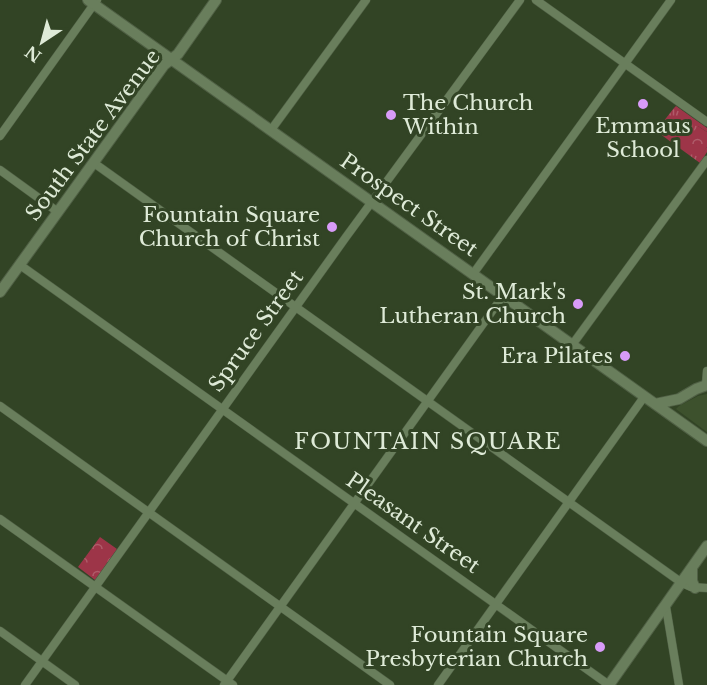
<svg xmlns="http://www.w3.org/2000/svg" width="707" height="685" viewBox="0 0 707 685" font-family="'Libre Baskerville',serif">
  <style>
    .built { fill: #3d512d }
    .grass { fill: url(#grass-tufts) }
    .park { fill: url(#park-crowns) }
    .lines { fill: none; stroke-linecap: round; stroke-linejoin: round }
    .street-casing { stroke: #506045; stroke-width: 9 }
    .secondary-casing { stroke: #506045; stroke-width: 12 }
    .street { stroke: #697e5c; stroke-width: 8 }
    .secondary { stroke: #697e5c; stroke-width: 10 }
    .poi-dot { fill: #d89bf8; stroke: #324425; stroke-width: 2 }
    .labels { text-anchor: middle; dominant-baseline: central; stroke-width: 6; stroke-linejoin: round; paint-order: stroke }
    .poi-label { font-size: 21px; fill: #deead7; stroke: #324425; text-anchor: end }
    .street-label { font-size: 21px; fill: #deead7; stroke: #324425 }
    .neighbourhood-label { font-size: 22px; letter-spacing: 1.5px; fill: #deead7; stroke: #324425 }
  </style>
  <defs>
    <pattern id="grass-tufts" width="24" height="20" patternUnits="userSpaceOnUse" patternTransform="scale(1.5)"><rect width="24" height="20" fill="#9d3548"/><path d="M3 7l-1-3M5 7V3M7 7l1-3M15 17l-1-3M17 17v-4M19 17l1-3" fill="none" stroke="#af5c6a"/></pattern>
    <pattern id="park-crowns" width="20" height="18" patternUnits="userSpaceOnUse" patternTransform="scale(1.5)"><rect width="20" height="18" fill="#9d3548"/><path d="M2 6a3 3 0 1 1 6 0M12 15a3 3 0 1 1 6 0" fill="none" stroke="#af5c6a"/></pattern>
  </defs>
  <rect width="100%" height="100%" fill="#324425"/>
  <path class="built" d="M707 394V432L676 409 679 406 698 396Z"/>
  <path class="grass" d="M676 106 707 128V132L698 126 702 153 707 147V152L700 163 656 131 674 108Z"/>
  <path class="park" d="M698 126 707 132V147L702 154 686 142Z
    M100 537 117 549 95 580 78 567Z"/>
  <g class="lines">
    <g class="street-casing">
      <path id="street" d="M536 0 707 122
        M271 130 366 0
        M0 136 97 0
        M94 163 682 583 691 587 707 588
        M0 170 58 212
        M20 265 609 685
        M473 274 671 0
        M572 345 707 160
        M706 385 707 371
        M0 406 390 685
        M0 519 233 685
        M666 607 679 685
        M0 631 75 685
        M25 685 346 237 520 0
        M224 685 503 296
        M438 685 644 397"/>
    </g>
    <g class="secondary-casing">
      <path id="secondary" d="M88 0 707 441
        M0 292 164 65 178 54 216 0
        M655 404 679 399 696 389 707 385
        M692 569V581L695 588
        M609 685 707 546"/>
    </g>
    <use href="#street" class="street"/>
    <use href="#secondary" class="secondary"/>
  </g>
  <g class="poi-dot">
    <circle cx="643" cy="104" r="6"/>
    <circle cx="391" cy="115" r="6"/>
    <circle cx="332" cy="227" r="6"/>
    <circle cx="578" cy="304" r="6"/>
    <circle cx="625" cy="356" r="6"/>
    <circle cx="600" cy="647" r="6"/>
  </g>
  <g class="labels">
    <g class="poi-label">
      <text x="403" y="103" text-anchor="start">The Church<tspan x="403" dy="24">Within</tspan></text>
      <text x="643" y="126" text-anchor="middle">Emmaus<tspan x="643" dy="24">School</tspan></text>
      <text x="320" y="215">Fountain Square<tspan x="320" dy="24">Church of Christ</tspan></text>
      <text x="566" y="292">St. Mark's<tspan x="566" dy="24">Lutheran Church</tspan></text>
      <text x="613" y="356">Era Pilates</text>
      <text x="588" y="635">Fountain Square<tspan x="588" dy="24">Presbyterian Church</tspan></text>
    </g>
    <g class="street-label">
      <text transform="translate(93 135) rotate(-53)">South State Avenue</text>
      <text transform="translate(409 205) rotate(35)">Prospect Street</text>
      <text transform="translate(256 331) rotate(-54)">Spruce Street</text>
      <text transform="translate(413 523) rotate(35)">Pleasant Street</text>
    </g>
    <g class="neighbourhood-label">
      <text x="428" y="441">FOUNTAIN SQUARE</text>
    </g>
  </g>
  <g transform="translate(42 42) rotate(216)" stroke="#324425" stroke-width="4.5" paint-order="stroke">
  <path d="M0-4.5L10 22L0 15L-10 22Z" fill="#deead7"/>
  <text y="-9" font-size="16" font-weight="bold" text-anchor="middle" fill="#deead7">N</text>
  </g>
</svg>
